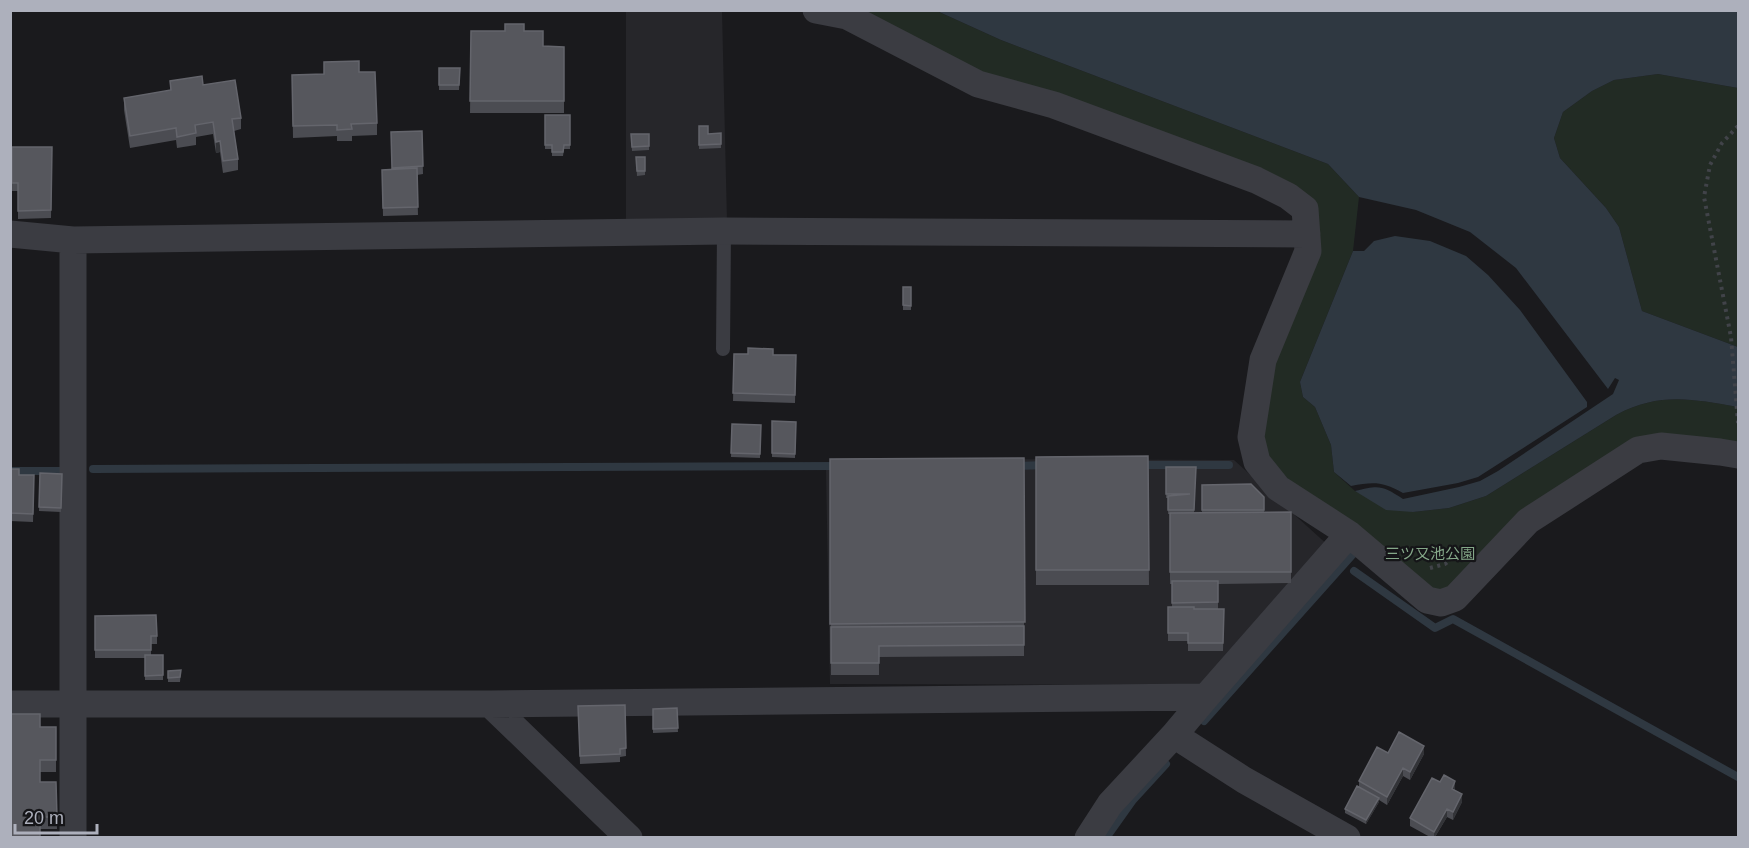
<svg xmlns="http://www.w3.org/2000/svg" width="1749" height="848" viewBox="0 0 1749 848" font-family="Arial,'Noto Sans JP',sans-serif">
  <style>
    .built { fill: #26262a }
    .green { fill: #222b24 }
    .water { fill: #2f3841 }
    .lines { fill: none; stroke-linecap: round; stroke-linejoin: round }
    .stream { stroke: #2f3841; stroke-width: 8 }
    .path { stroke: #414349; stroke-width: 4; stroke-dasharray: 3 4.5; stroke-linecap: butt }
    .service { stroke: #3b3c42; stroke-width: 14 }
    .minor { stroke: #3b3c42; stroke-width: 27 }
    .wall { fill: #4b4c52 }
    .shaded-wall { fill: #333438 }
    .building { fill: #56575d; stroke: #64656c; stroke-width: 1.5 }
    .labels { text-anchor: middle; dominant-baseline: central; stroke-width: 4.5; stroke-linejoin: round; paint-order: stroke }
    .park-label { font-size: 15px; fill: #84a788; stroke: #151518 }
  </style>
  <rect width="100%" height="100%" fill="#1a1a1d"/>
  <path class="built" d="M626 11H722L727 221 626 225Z
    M950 459 1234 460 1330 547 1203 685 830 684 826 470Z"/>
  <path class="green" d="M844 11H937L1001 40 1328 164 1359 197 1353 251 1300 382 1303 397 1315 407 1331 445 1334 472 1355 491 1413 512 1449 508 1486 496 1616 415C1660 392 1691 399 1738 407V451L1663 437 1450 595 1424 602 1273 465 1264 446 1261 426 1271 376 1313 212 979 73Z
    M1658 74 1738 88V347L1642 311 1619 227 1606 208 1560 158 1554 138 1563 112 1592 91 1614 80Z"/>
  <path class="water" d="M937 11H1738V88L1658 74 1614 80 1592 91 1563 112 1554 138 1560 158 1606 208 1619 227 1642 311 1738 347V407C1691 399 1660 392 1616 415L1486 496 1449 508 1413 512 1386 510 1355 491C1379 485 1382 485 1403 499L1459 487 1480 481 1498 471 1613 394 1619 380 1615 378 1608 389 1516 268 1470 232 1416 210 1359 197 1328 164 1001 40Z
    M1395 236 1430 241 1466 256 1488 275 1520 310 1587 402V407L1478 477 1458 483 1403 493C1382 481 1373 482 1351 486L1334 472 1331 445 1315 407 1303 397 1300 382 1353 251H1364L1374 241Z"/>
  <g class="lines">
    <path class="stream" d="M1138 465H1229
      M1015 466 1047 465
      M93 469 840 466
      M10 471H60
      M1354 571 1435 628 1453 619 1738 777
      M1204 721 1353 554
      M1106 838 1133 800 1166 764"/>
    <path class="path" d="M1738 126 1722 143 1710 165 1704 197 1731 337 1738 423
      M1430 568 1445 564 1455 556"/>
    <path class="service" d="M723 349 724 231"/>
    <path class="minor" d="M816 10 847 16 978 84 1054 105 1256 180 1288 196 1305 209 1308 251 1263 360 1251 437 1257 462 1278 488 1349 534 1427 600 1441 603 1455 598 1528 521 1638 450 1661 446 1720 452 1738 455
      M10 234 73 240 724 231 1307 234
      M1206 697 1349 534
      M10 704H490L1206 697 1174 735 1244 780 1347 838
      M490 704 629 838
      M73 838V240
      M1088 838 1110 804 1174 735"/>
  </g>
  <path class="wall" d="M471 31H524L543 46 564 47V113H470Z
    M324 62 359 72 377 123V135L352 136V141H337V136L293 138 292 75 324 74Z
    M439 68H460L459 90H439Z
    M170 81 203 85 241 118V129L234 131 238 159V170L223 173 220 152 216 153 213 134 196 137V145L177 148 176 140 130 148 124 110V98L170 91Z
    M545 115H570V149H564L563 156H552V149H545Z
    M699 126 708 134 721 133V148L699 149Z
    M422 131 423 174 417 175 418 215 383 216 382 170 392 169 391 132Z
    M631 134H649V150L632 151Z
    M12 147H52L51 218 18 219V191H12Z
    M636 157H645V175L637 176Z
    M903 287H911V310H903Z
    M734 354 796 355 795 403 733 401Z
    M772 421 796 422 795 458 772 457Z
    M732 424 761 425 760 458 731 457Z
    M1148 456 1149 585H1036V457Z
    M1024 458V656L879 657V675H831L830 459Z
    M1166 467H1196L1194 513H1202V485L1264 497V513L1291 512V583L1218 584V609H1224L1223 651H1188V641H1168V607H1172V584H1170V514H1168V498H1166Z
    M10 469 19 475H34L33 522 10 521Z
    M40 473 62 474 61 512 39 511Z
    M95 616 157 636V644H151V655H163V680H145V658H95Z
    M181 670 180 682H168V671Z
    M625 705 626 756 620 757V762L580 764 578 706Z
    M677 708 678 732 653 733V709Z
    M11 714H40V727H56V772H40V782H56L57 829H40V837H11Z
    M1388 753 1424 754 1410 780 1403 776 1387 805 1379 800V802L1366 824 1345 813V809L1359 787V781Z
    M1440 782 1455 789V790L1462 802 1453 820 1447 817 1435 837H1430L1410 826V818Z"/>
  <path class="shaded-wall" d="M220 141V152L216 153V142Z
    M1424 746V754L1410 780V772Z
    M1403 768V776L1387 805V797Z
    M1455 781V789L1452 797V789Z
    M1462 794V802L1453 820V812Z
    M1379 798V802L1366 824V820Z
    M1447 809V817L1435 837H1434V832Z"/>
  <path class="building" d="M505 24H524V31H543V46L564 47V101H470L471 31H505Z
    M359 61V72H375L377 123 351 124 352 129 337 130V125L293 126 292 75 324 74V62Z
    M439 68H460L459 85H439Z
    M202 76 203 85 235 80 241 118 232 119 238 159 223 161 220 141 216 142 213 122 195 125 196 133 177 137 176 128 130 136 124 98 171 90 170 81Z
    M545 115H570V145H564L563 152H552V145H545Z
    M699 126H708V134L721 133V144L699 145Z
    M422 131 423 166 392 168 391 132Z
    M631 134H649V146L632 147Z
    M12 147H52L51 210 18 211V183H12Z
    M636 157H645V171H637Z
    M417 168 418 207 383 208 382 170Z
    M903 287H911V306L903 305Z
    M748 348 773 349V355H796L795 395 733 393 734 354H748Z
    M772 421 796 422 795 454 772 453Z
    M732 424 761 425 760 454 731 453Z
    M1148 456 1149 570H1036V457Z
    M1024 458 1025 622 830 624V459Z
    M1166 467H1196L1194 510H1168V496L1190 494H1166Z
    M10 469H19V475H34L33 514 10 513Z
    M40 473 62 474 61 508 39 507Z
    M1251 484 1264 497V510H1202V485Z
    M1291 512V572H1170V513Z
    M1172 581H1218V602L1172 603Z
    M1168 607H1194V609H1224L1223 643H1188V633H1168Z
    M156 615 157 636H151V650H95V616Z
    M1024 626V645L879 646V663H831V627Z
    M145 655H163V675L145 676Z
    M181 670 180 677 168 678V671Z
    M625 705 626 748 620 749V754L580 756 578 706Z
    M677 708 678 728 653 729V709Z
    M11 714H40V727H56V760H40V782H56L57 817H40V837H11Z
    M1399 732 1424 746 1410 772 1403 768 1387 797 1359 781 1377 747 1388 753Z
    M1444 775 1455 781 1452 789 1462 794 1453 812 1447 809 1434 832 1410 818 1432 778 1440 782Z
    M1357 786 1379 798 1366 820 1345 809Z"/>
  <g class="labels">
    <g class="park-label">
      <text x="1430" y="553">三ツ又池公園</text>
    </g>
  </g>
  <rect width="1749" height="848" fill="none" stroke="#adb0bc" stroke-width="24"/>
  <path d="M15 824v9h82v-9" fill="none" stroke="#adb0bc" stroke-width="3"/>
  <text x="24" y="824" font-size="18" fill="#adb0bc" stroke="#151518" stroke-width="4.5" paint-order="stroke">20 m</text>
</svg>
